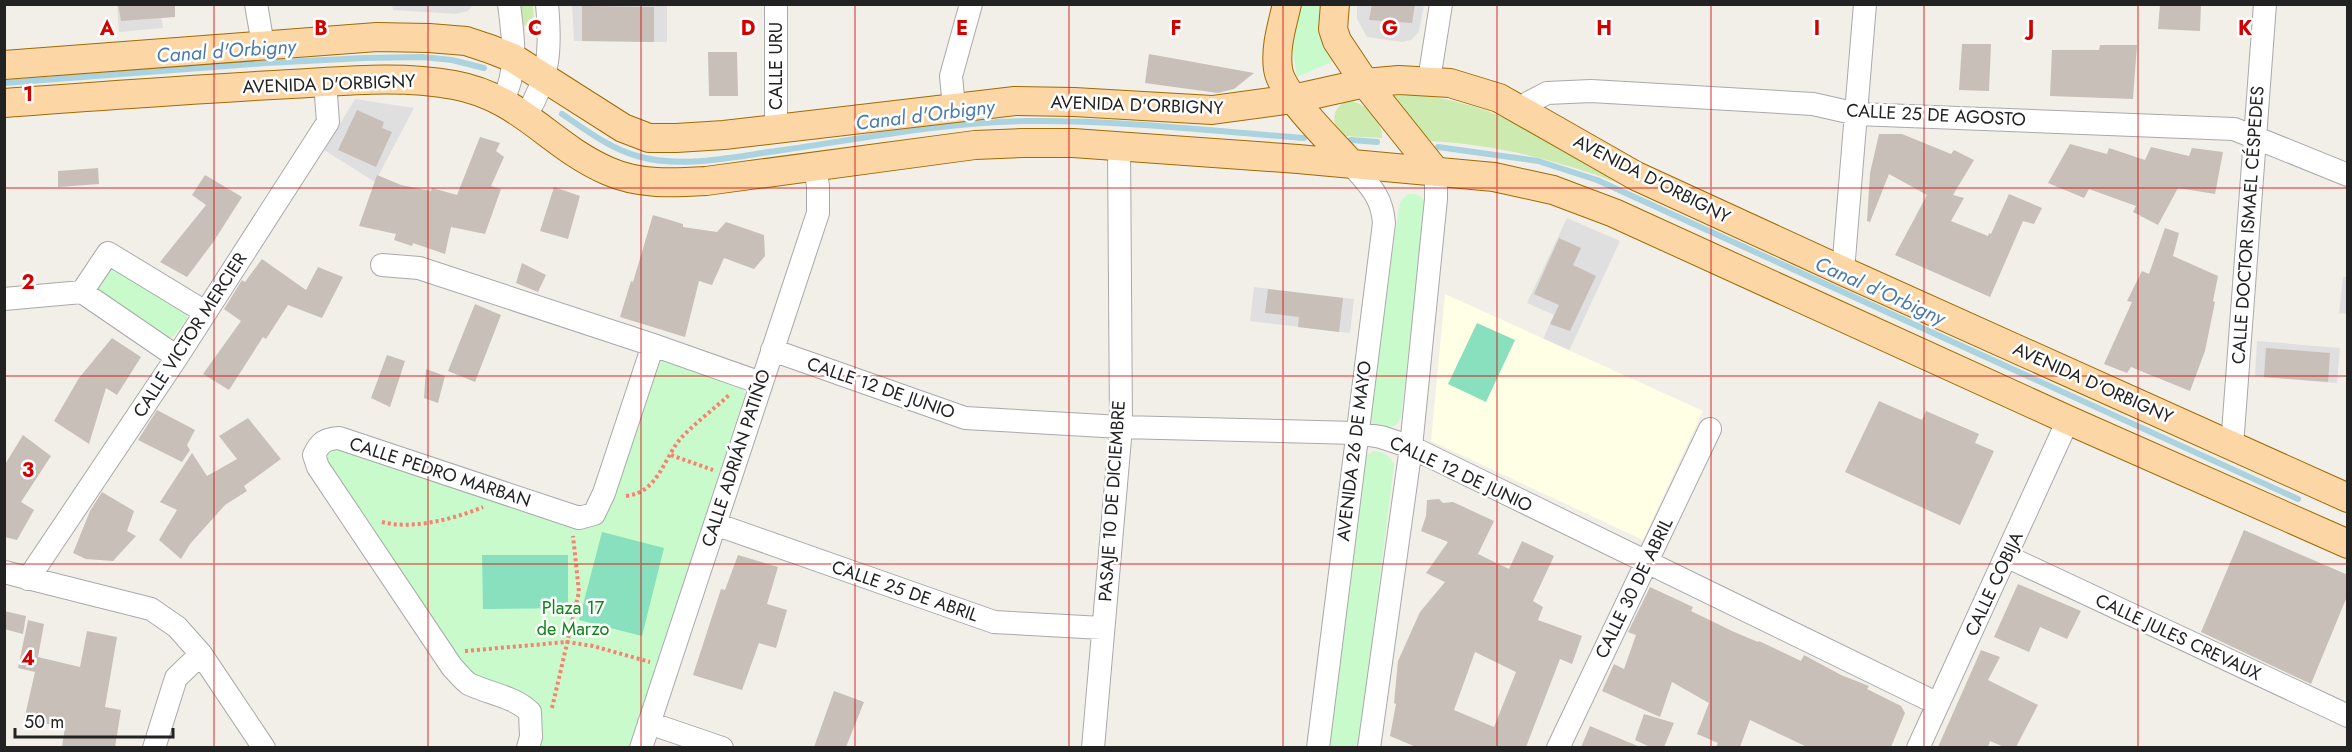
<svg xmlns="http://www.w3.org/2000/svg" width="2352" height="752" viewBox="0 0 2352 752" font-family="Jost,sans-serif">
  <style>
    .residential { fill: #e0dfdf }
    .education { fill: #ffffe5 }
    .grass { fill: #cdebb0 }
    .park { fill: #c8facc }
    .pitch { fill: #88e0be }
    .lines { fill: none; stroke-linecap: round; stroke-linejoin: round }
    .stream { stroke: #aad3df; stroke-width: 6 }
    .building { fill: #c7bfb8; fill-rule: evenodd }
    .minor-casing { stroke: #a9a9a9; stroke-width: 24 }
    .major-casing { stroke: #a06b00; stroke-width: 30 }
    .path { stroke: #fa8072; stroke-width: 4; stroke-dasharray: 3 3; stroke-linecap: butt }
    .minor { stroke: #fff; stroke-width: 22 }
    .major { stroke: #fcd6a4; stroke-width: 28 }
    .grid { fill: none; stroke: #d40000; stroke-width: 1.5; stroke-opacity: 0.55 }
    .labels { text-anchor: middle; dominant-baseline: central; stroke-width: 5; stroke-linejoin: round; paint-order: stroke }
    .street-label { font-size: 18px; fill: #222; stroke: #fff }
    .park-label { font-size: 18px; fill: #0c8416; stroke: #fff }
    .water-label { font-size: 20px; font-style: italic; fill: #4a7aab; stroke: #fff }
    .grid-label { font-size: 20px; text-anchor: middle; font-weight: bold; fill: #d40000; stroke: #fff; stroke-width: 5; stroke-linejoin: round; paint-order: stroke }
  </style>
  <rect width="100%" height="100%" fill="#f2efe9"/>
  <path class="residential" d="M117 5H159L163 28 119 32Z
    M392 5V4L473 5 468 11 457 14 393 10Z
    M572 5H667V42L574 41Z
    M1357 5H1424L1419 32 1411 40 1402 42 1367 37 1357 19Z
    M355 99 414 108 375 182 324 150Z
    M1567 218 1620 241 1569 351 1543 339 1554 315 1527 303Z
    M2343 277H2347V314L2339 313Z
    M1254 287 1354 299 1350 333 1250 321Z
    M2257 341 2340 348 2337 383 2255 376Z"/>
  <path class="education" d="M1445 294 1703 411 1643 540 1431 441Z"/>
  <path class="grass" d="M520 5H533L534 24 531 27 525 26 521 19Z
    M1418 95C1499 104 1552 141 1618 183 1557 160 1494 144 1428 141L1393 96Z
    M1347 101C1365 101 1383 120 1382 138L1342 136C1331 124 1331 108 1347 101Z"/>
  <path class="park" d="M1301 5H1323L1334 61 1297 77 1292 47Z
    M1408 194H1416L1423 198 1425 208 1401 417 1396 425 1383 429 1372 425 1368 420 1400 202Z
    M111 264 186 310 187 318 174 336 166 338 99 295 94 284Z
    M662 359 743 384 745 394 630 747H536L539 722 471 677 327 469 325 456 331 450 337 448 577 525Z
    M1374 451C1384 452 1389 455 1394 464L1359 747 1328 748 1361 459Z"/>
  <path class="pitch" d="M1477 323 1515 340 1486 402 1448 384Z
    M602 532 664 548 642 636 579 620Z
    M482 555H568V608L483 609Z"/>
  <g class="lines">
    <path class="stream" d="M4 83 266 63 364 58 422 57 452 60 484 68
      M562 114C586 130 609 148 637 156 681 169 732 157 776 151 860 139 944 122 1028 121 1120 120 1213 131 1304 138
      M1351 140 1377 142
      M1438 147 1538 161 1597 180 2298 499"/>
  </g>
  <path class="building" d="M118 4H175V17L121 21Z
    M1372 4H1415L1412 23 1369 20Z
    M2160 4H2201L2200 31 2158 29Z
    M582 6 654 7V42L582 41Z
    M1962 44H1991L1989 91 1959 90Z
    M2100 45H2137L2133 99 2050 96 2052 50H2099Z
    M708 52H737L738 96H709Z
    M1149 54 1254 73 1234 89 1218 93 1145 83Z
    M357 110 384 122 382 128 392 132 376 167 338 150Z
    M1879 134H1902L1951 154 1954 150 1974 160 1953 195 1964 198 1951 221 1988 236 1989 233 1991 234 2009 194 2042 208 2034 224 2023 221 1990 297 1895 255 1927 195 1889 174 1870 222 1867 221 1870 173Z
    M480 137 500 143 496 151 504 157 491 186 501 189 485 234 451 227 445 254 413 243 412 246 394 240 396 234 359 226 377 175 401 185 431 191 432 188 457 195Z
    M2070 144 2107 154 2109 148 2145 160 2151 147 2189 156 2192 148 2223 152 2215 194 2178 188 2158 225 2133 212 2136 206 2089 189 2084 198 2048 183Z
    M98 168 99 184 58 187V171Z
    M205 175 242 197 214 241 187 277 160 262 206 205 192 195Z
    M554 187 580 196 568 239 540 231Z
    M653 215 683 224V227L717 232 726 222 764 235 765 256 754 269 724 258 712 285 699 281 685 337 620 317 631 281 633 282Z
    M2165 228 2179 233 2173 256 2218 276 2213 301 2215 302 2205 351 2190 391 2131 367 2127 373 2104 364 2132 302 2127 301 2142 271 2149 274Z
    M1559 238 1581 248 1573 265 1596 276 1570 331 1550 324 1559 305 1534 294Z
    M262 259 306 290 318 267 343 277 322 318 288 305 266 339 263 337 229 390 203 374 241 321 224 309 242 280 245 282Z
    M522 263 546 275 538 292 516 283Z
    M1268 289 1343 298 1339 332 1298 327 1299 317 1265 313Z
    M475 304 501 315 475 382 448 371Z
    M112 338 141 357 117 395 106 388 89 444 54 421 79 378Z
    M2266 348 2330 353 2328 382 2264 377Z
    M387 355 405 361 390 407 371 398Z
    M426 369 445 376 438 403 424 398Z
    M1879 401 1922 420 1926 411 1979 434 1975 443 1994 451 1960 525 1845 472Z
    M157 410 195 430 187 445 190 450 182 462 138 440Z
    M248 418 281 459 244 486 247 491 225 505 190 544 181 559 159 540 177 510 160 502 192 453 207 476 237 459 219 436Z
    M23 435 51 456 21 502 34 510 17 540 4 537V466Z
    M102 492 134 511 127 531 136 536 113 561 86 559 73 553 90 511Z
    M1439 499 1443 503 1453 502 1494 521 1478 554 1509 569 1522 541 1554 556 1533 601 1543 607 1538 620 1582 636 1572 664 1560 659 1526 747H1416L1390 736 1396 704 1394 703 1398 661 1420 612 1445 582 1426 573 1448 542 1421 531 1426 516 1427 500ZM1475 652 1516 672 1494 727 1454 710Z
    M2244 530 2348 575V594L2311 684 2201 632Z
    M738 555 778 567 767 604 787 610 776 648 759 643 742 690 693 675 721 589 725 590Z
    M2018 584 2081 611 2067 639 2040 627 2029 652 1994 637Z
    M1650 587 1693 607 1691 611 1732 631 1758 642 1759 641 1801 661 1804 655 1841 675 1869 686 1867 689 1901 706 1905 713 1891 747H1807L1750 720 1740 747H1716L1718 743 1697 734 1709 703 1672 682 1660 717 1602 691 1614 664 1624 669 1636 635 1628 632Z
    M4 611 26 616 23 634 4 629Z
    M28 620 44 624 38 657 80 667 87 631 117 637 105 707 121 710 115 747H62L65 727 24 720 35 672 18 668Z
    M1981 650 2000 657 1988 680 2038 705 2016 747H2004L1990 741 1988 747H1938Z
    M834 691 864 702 846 747H814Z
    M1644 714 1674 723 1664 747H1650L1635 740Z
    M1590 726 1640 747H1581Z"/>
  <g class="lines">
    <g class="minor-casing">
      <path id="minor" d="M256 4 263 45
        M776 4V128
        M1429 80 1441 4
        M502 101C519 72 513 36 509 4
        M954 107 951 76 971 4
        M1523 111 1528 103 1547 93 1591 91 1813 104 1857 114 2234 129 2348 175
        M526 115C550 77 551 48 547 4
        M382 265 419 268 653 345 761 383
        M1843 271 1865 4
        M82 292 108 253 205 312
        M4 299 82 292 177 357
        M772 350 965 418 1121 427 1356 433 1381 437 1411 447 1938 704
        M2232 446 2265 4
        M715 524 994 622 1102 628
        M2008 557 2348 716
        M4 572 151 609 177 627 201 654 264 748
        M28 579 177 357 328 122 325 82
        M649 723 722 748
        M154 748 176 678 201 654
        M528 748 531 737 530 712C513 696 490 694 469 684 463 680 457 672 452 667L318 467 314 455C320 442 325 439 339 438L579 518 594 514 604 493 653 345
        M641 748 818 213V186L815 167
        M1093 748 1121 427 1119 146
        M1318 748 1384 223C1382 195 1368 184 1351 164
        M1369 748 1411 447 1436 199V172
        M1558 748 1710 429
        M1918 748 2068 420"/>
    </g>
    <g class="major-casing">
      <path id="major" d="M1287 4C1282 26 1275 47 1278 69 1281 94 1333 143 1351 164
        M1335 4 1333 29 1337 41 1365 83 1436 172
        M4 65 377 37 429 38 466 41 490 49 513 58 623 128 649 138H676L724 135 1015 101 1074 102 1212 110 1293 99 1365 83 1399 80 1450 83 1499 98 1636 176 1843 271 2348 498
        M4 103C100 96 195 89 291 84 345 81 400 75 454 85 521 97 550 146 608 171 639 185 673 183 706 181L975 145 1022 143H1073L1298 159 1494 177 1553 190 1614 213 2068 420 2348 544"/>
    </g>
    <path class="path" d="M671 455 713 470
      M626 496C659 492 663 459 681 438 695 423 714 409 729 395
      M382 522C412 530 454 519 483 507
      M465 651 567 642 593 646 650 662
      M552 708 579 592 573 536"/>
    <use href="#minor" class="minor"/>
    <use href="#major" class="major"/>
  </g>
  <path class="grid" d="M214 4V748M428 4V748M641 4V748M855 4V748M1069 4V748M1283 4V748M1497 4V748M1711 4V748M1924 4V748M2138 4V748M4 188H2348M4 376H2348M4 564H2348"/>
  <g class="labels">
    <g class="street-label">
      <text transform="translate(776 66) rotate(-90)">CALLE URU</text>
      <text transform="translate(329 84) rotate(-2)">AVENIDA D'ORBIGNY</text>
      <text transform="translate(1137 105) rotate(2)">AVENIDA D'ORBIGNY</text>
      <text transform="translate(1936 115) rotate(3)">CALLE 25 DE AGOSTO</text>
      <text transform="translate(1652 179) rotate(27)">AVENIDA D'ORBIGNY</text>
      <text transform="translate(2248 225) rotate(-86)">CALLE DOCTOR ISMAEL CÉSPEDES</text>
      <text transform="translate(190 335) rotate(-57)">CALLE VICTOR MERCIER</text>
      <text transform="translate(2093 383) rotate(24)">AVENIDA D'ORBIGNY</text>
      <text transform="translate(881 388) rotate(19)">CALLE 12 DE JUNIO</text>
      <text transform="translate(1354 451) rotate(-83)">AVENIDA 26 DE MAYO</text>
      <text transform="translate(736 458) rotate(-72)">CALLE ADRIÁN PATIÑO</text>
      <text transform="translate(440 472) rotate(18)">CALLE PEDRO MARBAN</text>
      <text transform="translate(1461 474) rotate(25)">CALLE 12 DE JUNIO</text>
      <text transform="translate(1112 501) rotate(-86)">PASAJE 10 DE DICIEMBRE</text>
      <text transform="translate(1994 584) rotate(-65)">CALLE COBIJA</text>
      <text transform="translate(1634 588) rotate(-64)">CALLE 30 DE ABRIL</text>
      <text transform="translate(905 591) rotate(19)">CALLE 25 DE ABRIL</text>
      <text transform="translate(2178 637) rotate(25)">CALLE JULES CREVAUX</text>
    </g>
    <g class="park-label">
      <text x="573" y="608">Plaza 17<tspan x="573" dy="21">de Marzo</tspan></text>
    </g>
    <g class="water-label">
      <text transform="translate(226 51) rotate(-4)">Canal d'Orbigny</text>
      <text transform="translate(925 115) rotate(-7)">Canal d'Orbigny</text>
      <text transform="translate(1880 291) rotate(24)">Canal d'Orbigny</text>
    </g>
  </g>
  <g class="grid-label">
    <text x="107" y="35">A</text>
    <text x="321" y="35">B</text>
    <text x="535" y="35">C</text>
    <text x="748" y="35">D</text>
    <text x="962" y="35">E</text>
    <text x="1176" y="35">F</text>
    <text x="1390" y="35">G</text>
    <text x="1604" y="35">H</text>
    <text x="1817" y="35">I</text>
    <text x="2031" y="35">J</text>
    <text x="2245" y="35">K</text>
    <text x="28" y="101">1</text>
    <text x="28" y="289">2</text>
    <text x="28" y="477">3</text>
    <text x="28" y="665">4</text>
  </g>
  <rect width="2352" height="752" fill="none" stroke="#222222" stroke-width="12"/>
  <path d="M15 728v9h158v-9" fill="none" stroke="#222222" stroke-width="3"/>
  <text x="24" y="728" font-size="18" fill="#222222" stroke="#ffffff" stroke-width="4.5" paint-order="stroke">50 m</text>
</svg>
